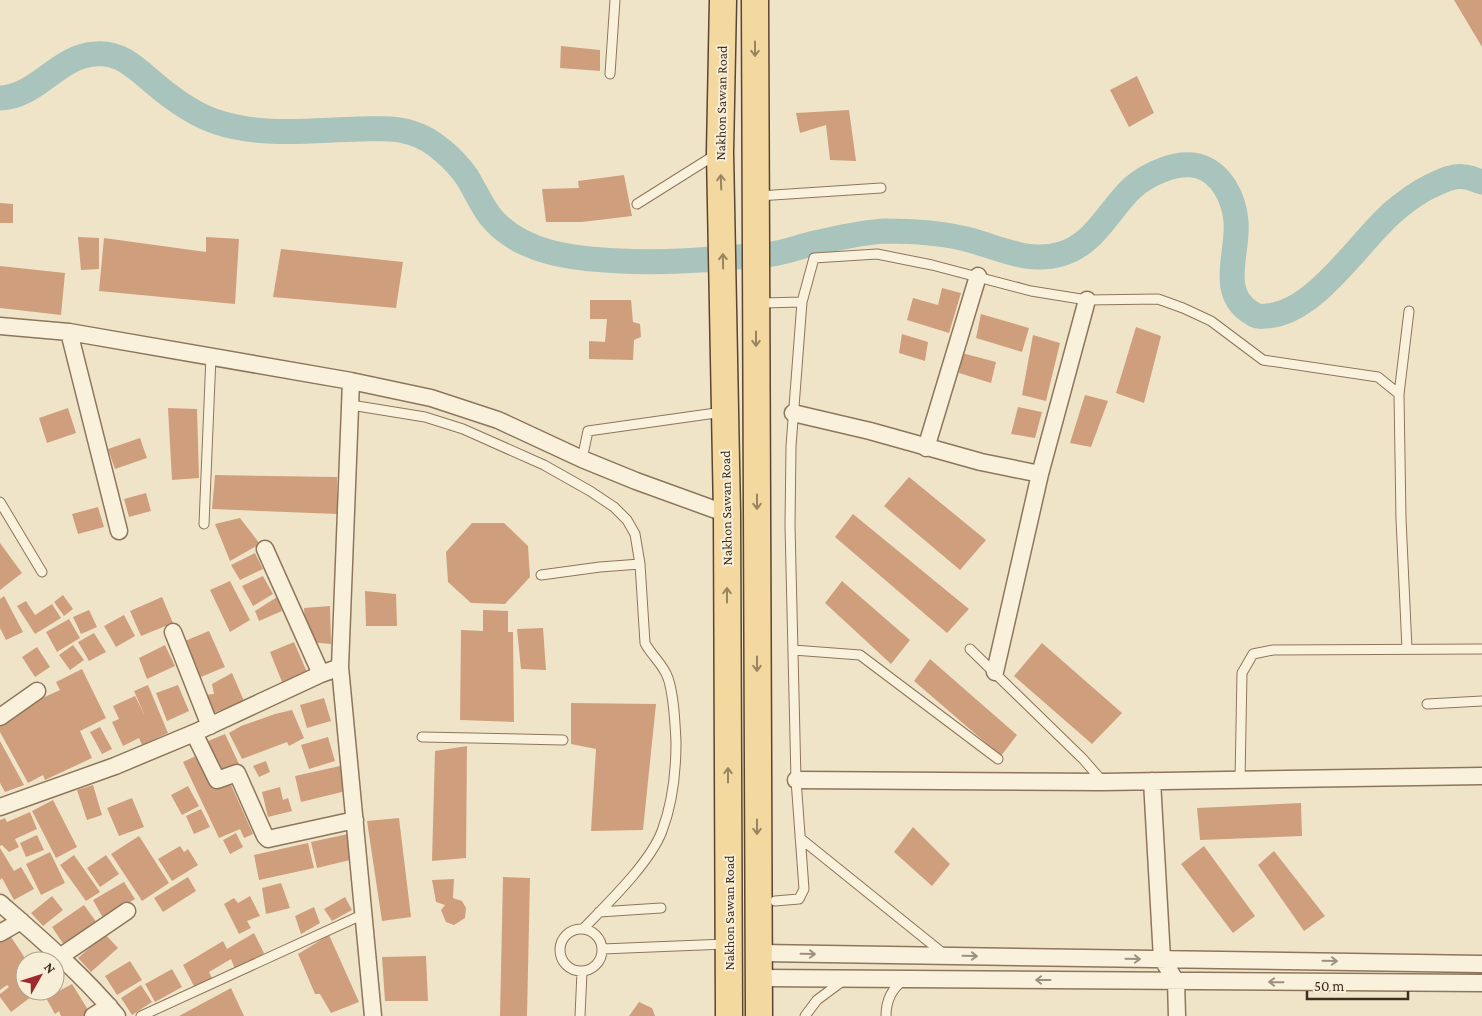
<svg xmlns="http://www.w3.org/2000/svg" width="1482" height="1016" viewBox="0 0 1482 1016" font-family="'Crimson Pro',serif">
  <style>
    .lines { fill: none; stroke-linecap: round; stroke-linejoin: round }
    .river { stroke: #a9c4bc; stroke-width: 25 }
    .building { fill: #cf9f7d }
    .service-casing { stroke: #8d765c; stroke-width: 11 }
    .minor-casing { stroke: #8d765c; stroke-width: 19 }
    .primary-casing { stroke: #5b4430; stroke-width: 29 }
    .service { stroke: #faf1dc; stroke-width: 9 }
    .minor { stroke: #faf1dc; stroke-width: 16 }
    .primary { stroke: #f3d9a0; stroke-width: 26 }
    .oneway { stroke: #988460 }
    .oneway2 { stroke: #9c907e }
    .labels { text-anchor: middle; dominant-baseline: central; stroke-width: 4; stroke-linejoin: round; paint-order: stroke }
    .street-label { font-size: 14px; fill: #3d2e20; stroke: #f7eed8 }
  </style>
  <rect width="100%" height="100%" fill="#f0e4c8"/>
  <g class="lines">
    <path class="river" d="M0 98C37 97 58 56 95 54 122 52 137 69 156 85 174 100 195 115 217 122 261 137 313 130 359 129 376 129 395 127 412 133 433 139 455 160 467 177 475 190 481 204 490 216 520 254 575 259 620 261 656 263 692 261 727 258 742 256 757 256 772 254 787 252 801 246 815 243 838 238 862 232 886 231 912 231 941 233 966 239 998 247 1027 264 1061 254 1095 244 1108 211 1132 188 1148 174 1176 161 1198 166 1221 172 1234 198 1236 221 1239 252 1218 291 1250 312 1253 313 1255 316 1258 316 1261 317 1264 316 1266 316 1315 314 1359 241 1394 211 1406 201 1418 192 1431 186 1442 181 1453 175 1465 177 1471 177 1476 181 1482 182"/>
  </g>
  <path class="building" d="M1454 0H1482V47Z
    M561 46 600 50V71L560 68Z
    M1137 76 1154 113 1129 127 1110 90Z
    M849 110 856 161 830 160 826 125 800 133 796 113Z
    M624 175 632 216 582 222H546L542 189 579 188 578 181Z
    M0 203 13 204V223H0Z
    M78 237 99 238V269L81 270Z
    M206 237 239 239 235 304 99 291 104 238 206 252Z
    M281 249 403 262 396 308 273 297Z
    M0 266 65 273 61 315 0 308Z
    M942 288 961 293 949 333 907 320 913 298 938 305Z
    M590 300H631L633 322 640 324 641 337 634 340 633 360 589 359V341L605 342 607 319H590Z
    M981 314 1029 328 1022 352 976 338Z
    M1136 327 1161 336 1144 403 1116 393Z
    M902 334 928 342 925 361 899 353Z
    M1033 335 1060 343 1046 401 1022 395Z
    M962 353 996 362 991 383 959 373Z
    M1085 395 1108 401 1091 447 1070 443Z
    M1018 407 1042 412 1035 438 1011 434Z
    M68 408 76 433 47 443 39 418Z
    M168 408 197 409 199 478 172 480Z
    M140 438 147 458 115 469 108 449Z
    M215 475 337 477V514L212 509Z
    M909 477 986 540 960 570 884 506Z
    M146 493 151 511 129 517 124 499Z
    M98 507 104 527 78 534 72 514Z
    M853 514 969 609 947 633 835 537Z
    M240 518 260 544 230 561 215 524Z
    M472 523H504L528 546 530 577 505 604 471 603 448 582 446 552Z
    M0 543 22 573 0 590Z
    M255 553 263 569 240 580 231 565Z
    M263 576 273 594 253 606 242 586Z
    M230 581 250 620 230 632 210 590Z
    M842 581 910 640 891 664 825 603Z
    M365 591 396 594 397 626H366Z
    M63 595 73 609 64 616 54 602Z
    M4 596 23 632 6 640 0 628V599Z
    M162 597 173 623 141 636 130 611Z
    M277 597 282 611 259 621 255 611Z
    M26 601 35 615 52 604 61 618 35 634 17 606Z
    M330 606 331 644 306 642 304 608Z
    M89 610 97 627 81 634 73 617Z
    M483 610 508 611V632H513L514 722 460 720 461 630 483 631Z
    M124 615 135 636 116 647 104 626Z
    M69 619 80 638 57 652 46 632Z
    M543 628 546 670 521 669 517 629Z
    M209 631 225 667 196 679 180 643Z
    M94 633 106 652 89 661 78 642Z
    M294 642 307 672 282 682 270 652Z
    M1042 643 1122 713 1092 744 1014 676Z
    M73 645 84 660 70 670 59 655Z
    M165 645 175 666 147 679 139 658Z
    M37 647 50 667 35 677 22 657Z
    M930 659 1017 735 1001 756 914 681Z
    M82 669 106 718 80 731 92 758 45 780 43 775 28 783 0 732V725L16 717 15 715 26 709 25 706 60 690 56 682Z
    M232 673 244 701 211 714 204 695 214 694 212 684Z
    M148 685 168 733 142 745 139 738 123 746 112 722 119 719 113 706 135 696 145 716 134 691Z
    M178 685 189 711 167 721 156 693Z
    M324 698 331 721 307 728 300 705Z
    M571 703 656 704 643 830 591 831 596 749 571 744Z
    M292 710 304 738 289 746 287 742 242 759 229 733 241 726 275 714Z
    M100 727 112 749 102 754 90 732Z
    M225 734 239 764 221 770 208 741Z
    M328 737 335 761 309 769 301 745Z
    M0 741 24 785 5 792 0 783Z
    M467 746 466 858 432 861 435 751Z
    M202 753 228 778 253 834 244 838 240 829 219 838 183 762Z
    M266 761 270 772 259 777 253 766Z
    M340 766 346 791 301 802 295 776Z
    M93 785 102 815 87 820 77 790Z
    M188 786 199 806 182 815 171 795Z
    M280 787 283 800 288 798 292 811 268 817 262 792Z
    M132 798 144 827 119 836 107 808Z
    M53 800 77 847 56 858 32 811Z
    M1301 803 1302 836 1200 840 1197 808Z
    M201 809 210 827 194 834 186 816Z
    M30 812 37 829 15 839 19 847 9 852 2 845 0 846V820L5 818 7 822Z
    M399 818 411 917 382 921 367 821Z
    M913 827 950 864 932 886 894 852Z
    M236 833 243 847 230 854 223 840Z
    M348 834 354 859 317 868 311 842Z
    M37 835 44 850 26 857 20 843Z
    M139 836 169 883 142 901 111 854Z
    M308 843 314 868 259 880 254 855Z
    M180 846 184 852 188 849 198 865 172 881 158 859Z
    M1204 846 1255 916 1233 933 1181 864Z
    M0 848 14 871 21 867 34 889 14 900 2 878 0 880Z
    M1274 851 1325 916 1304 931 1258 865Z
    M50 852 65 883 41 895 26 864Z
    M74 855 100 892 86 901 60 865Z
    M106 855 119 874 100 887 87 868Z
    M188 877 196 891 163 912 154 898Z
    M503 877 530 878 527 1016H500Z
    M454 879 453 898 462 901 466 908 465 918 454 925 446 922 441 910 445 905 436 902 432 880Z
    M124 882 135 899 103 918 93 900Z
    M281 883 290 908 266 914 262 888Z
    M52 896 63 910 43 926 31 913Z
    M250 896 260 916 247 921 251 928 239 934 224 904 234 898 238 903Z
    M345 897 352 910 332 921 324 909Z
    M84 905 97 923 64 945 52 927Z
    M314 907 320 923 301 934 295 916Z
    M254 933 264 953 252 964 236 972 231 959 209 972 212 978 196 990 183 965 223 941 227 949Z
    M9 934 27 961H25V977L19 981 31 997 11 1012 0 997V994L9 987 7 985 0 990V940Z
    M105 934 118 948 91 972 78 958Z
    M329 935 359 1002 331 1013 320 994H315L298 954Z
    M426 956 428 1001H385L382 957Z
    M130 961 142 980 117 995 105 976Z
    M172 969 182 987 155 1002 145 984Z
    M72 984 90 1013 85 1016H61L59 1011 55 1014 46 998Z
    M141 985 152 1002 132 1015 121 998Z
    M231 988 244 1016H179Z
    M639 1002 652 1008 655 1016H629Z"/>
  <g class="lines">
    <g class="service-casing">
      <path id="service" d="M610 74 615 0
        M759 196 881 188
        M637 204 715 155
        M758 303 802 302 814 258 877 254 932 265 1031 291 1087 300 1158 299 1183 308 1211 321 1263 360 1378 377 1399 394 1401 519 1407 649
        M1399 394 1409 311
        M351 405 425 417 463 429 544 465 590 491 614 507 627 520 635 534 640 564 645 643C651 655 663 664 668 678 674 696 675 722 676 742 676 772 673 802 662 831 650 863 607 904 583 929
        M582 459 588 431 723 412
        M0 502 42 572
        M204 524 211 356
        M541 575 600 567 640 564
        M970 649 1083 759 1103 782
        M793 650 860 655 998 759
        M1427 704 1482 701
        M422 737 563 740
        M1240 780 1242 673 1253 654 1273 650 1482 649
        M800 838 944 954
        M775 901 799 899 804 889 796 780 790 525 791 446 802 302
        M599 912 661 908
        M560 950a21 21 0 1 1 42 0a21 21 0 1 1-42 0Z
        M602 949 726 944
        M141 1016 364 914
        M580 1016 582 972
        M805 1016 817 1000 844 980
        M886 1016C886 1001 891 989 904 980"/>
    </g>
    <g class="minor-casing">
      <path id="minor" d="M0 326 69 332 351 381 431 398 498 420 582 459 636 481 727 514
        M69 332 119 531
        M793 413 870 431 981 462 1040 474 1087 300
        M926 448 978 276
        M265 549 321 674
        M173 632 210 726
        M340 667 351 381
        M995 672 1040 474
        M0 717 37 691
        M194 733 217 780 237 773 265 836 268 839 355 820
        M796 780 1103 782 1482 776
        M1152 781 1162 959 1176 981 1177 1016
        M0 807 115 766 194 733 321 674 340 667 373 1016
        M0 903C41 939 82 974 117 1016
        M0 933 21 921
        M759 953 1482 964
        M61 956 127 911
        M759 978 1482 983
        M93 1016 109 1006"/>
    </g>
    <g class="primary-casing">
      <path id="primary" d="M723 0 720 152 727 514 729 1016
        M755 0 759 1016"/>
    </g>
    <use href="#service" class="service"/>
    <use href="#minor" class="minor"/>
    <use href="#primary" class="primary"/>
  </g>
  <defs><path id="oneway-shaft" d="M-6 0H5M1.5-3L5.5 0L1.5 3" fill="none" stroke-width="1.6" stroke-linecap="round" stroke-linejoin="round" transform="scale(1.25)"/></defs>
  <g class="oneway">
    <use href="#oneway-shaft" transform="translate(755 49) rotate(90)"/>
    <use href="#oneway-shaft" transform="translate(721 182) rotate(-92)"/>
    <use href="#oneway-shaft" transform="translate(723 261) rotate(-91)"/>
    <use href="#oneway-shaft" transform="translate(756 339) rotate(90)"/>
    <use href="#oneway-shaft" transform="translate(757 502) rotate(90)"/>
    <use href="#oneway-shaft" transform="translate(727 595) rotate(-90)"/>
    <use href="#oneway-shaft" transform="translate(757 664) rotate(90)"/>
    <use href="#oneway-shaft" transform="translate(728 775) rotate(-90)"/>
    <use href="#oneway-shaft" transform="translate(757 827) rotate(90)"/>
  </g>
  <g class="oneway2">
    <use href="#oneway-shaft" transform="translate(808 954) rotate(1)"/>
    <use href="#oneway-shaft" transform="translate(970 956) rotate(1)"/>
    <use href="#oneway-shaft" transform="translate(1133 959) rotate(1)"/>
    <use href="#oneway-shaft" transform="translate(1330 961) rotate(1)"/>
    <use href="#oneway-shaft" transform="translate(1043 980) rotate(-180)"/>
    <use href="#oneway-shaft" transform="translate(1276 982) rotate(-179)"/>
  </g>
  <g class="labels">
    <g class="street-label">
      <text transform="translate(721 103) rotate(-89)">Nakhon Sawan Road</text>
      <text transform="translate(726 508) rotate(-91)">Nakhon Sawan Road</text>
      <text transform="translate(729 913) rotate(-90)">Nakhon Sawan Road</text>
    </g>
  </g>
  <g transform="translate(40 976) rotate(51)"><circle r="24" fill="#f7eed8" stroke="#ada18e"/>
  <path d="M0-4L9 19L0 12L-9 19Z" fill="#9e2a2b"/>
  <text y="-8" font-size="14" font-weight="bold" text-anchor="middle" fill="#3d2e20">N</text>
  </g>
  <path d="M1307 991v8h101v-8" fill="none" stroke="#3d2e20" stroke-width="2.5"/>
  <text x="1314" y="991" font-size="15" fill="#3d2e20" stroke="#f7eed8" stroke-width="4" paint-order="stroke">50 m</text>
</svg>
